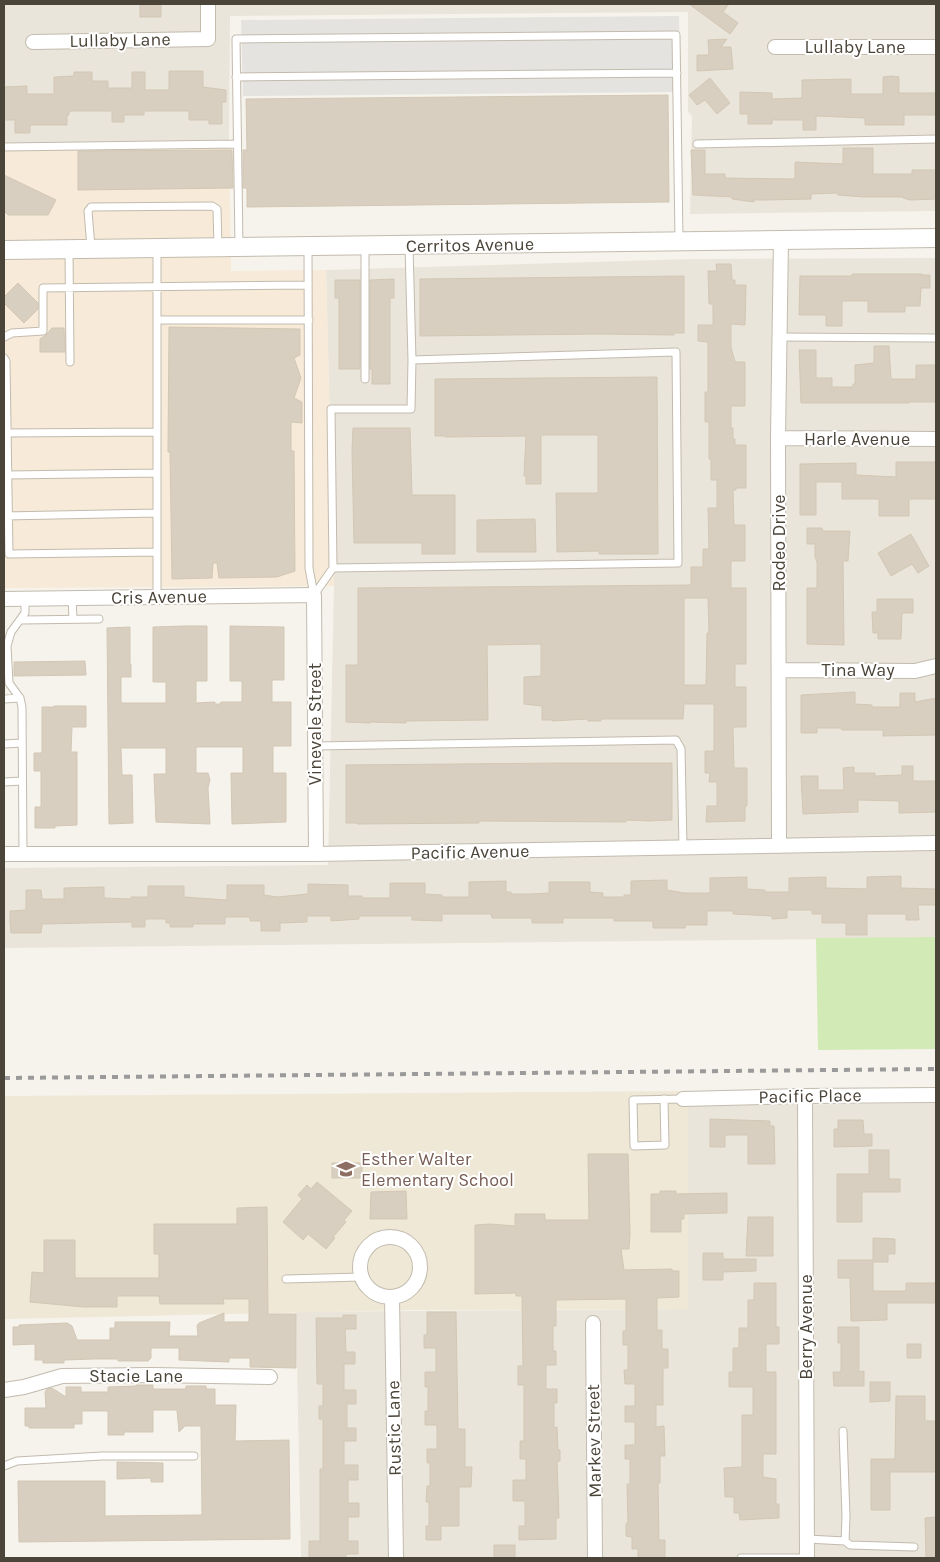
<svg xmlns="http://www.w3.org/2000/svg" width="940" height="1562" viewBox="0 0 940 1562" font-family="Karla,sans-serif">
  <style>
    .residential { fill: #eae5da }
    .commercial { fill: #f7ead8 }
    .education { fill: #efe8d6 }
    .green { fill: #d2eab5 }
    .parking { fill: #e5e3e0 }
    .building { fill: #d8cfc1; stroke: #d3c7b4; fill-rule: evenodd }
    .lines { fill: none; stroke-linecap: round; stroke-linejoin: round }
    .service-casing { stroke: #c2bbae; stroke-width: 9 }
    .minor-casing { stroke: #c2bbae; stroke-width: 16 }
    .tertiary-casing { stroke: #c2bbae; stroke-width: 20 }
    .service { stroke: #fff; stroke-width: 7 }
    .minor { stroke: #fff; stroke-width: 14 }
    .tertiary { stroke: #fff; stroke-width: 18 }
    .rail { stroke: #9a9a9a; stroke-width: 4; stroke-dasharray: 6 6; stroke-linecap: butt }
    .labels { text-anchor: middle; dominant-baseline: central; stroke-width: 4; stroke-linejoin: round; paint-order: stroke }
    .street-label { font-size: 18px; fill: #4b4439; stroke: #fff }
    .education-label { font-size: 18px; fill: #785e54; stroke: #fff; text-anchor: start }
  </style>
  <rect width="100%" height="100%" fill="#f6f3ec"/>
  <path class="residential" d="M4 4H936V211L690 214 692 116 688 112V12L230 16 229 140 4 143Z
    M936 258V938L4 948V868L328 865 334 586 326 270 692 259Z
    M936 1103V1558H301L296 1312 688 1309V1106Z"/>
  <path class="commercial" d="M229 140 231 271 326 270 334 586 4 588V143Z"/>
  <path class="education" d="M688 1091V1309L412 1310 5 1319 4 1096Z"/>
  <path class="green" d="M936 937V1049L818 1050 816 938Z"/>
  <path class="parking" d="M679 16 681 92 243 96 241 20Z"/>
  <path class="building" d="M140 4H161V17H140Z
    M689 4H729L723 12 738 23 730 34Z
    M727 39 721 47H731L733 69 697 71V55H709L708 40Z
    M169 71H203V87L226 90V102H222V124H209V120H189V111H144V115H124V122H112V111H69V115H67V125H30V133H15V120H4V87L27 86V94H54V77L74 76V72H92V81H108V88H132V72H145V90H169Z
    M891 76 899 77V93H936V115H904V125H865V118L816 116V130H803V120H772V124H748V114H740V92L772 93V99L802 98V80L851 79V94H883V77Z
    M710 78 730 103 717 114 705 100 697 105 689 95Z
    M668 95 669 202 247 207V188H243V150H247L246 99Z
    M843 148H873V174H912V170H936V199L910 200 903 198V197H864L838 195V193L811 194V199L767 200H754V202L732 199V197L693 195 691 150H705V174H725V178L795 179V162L843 164Z
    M232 150 233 188 78 190V151Z
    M4 175 56 200 48 215H8L4 211Z
    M716 264H731L732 280H735V285H746L745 325 731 324V347L735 362H745V406H731V428H733V439H735V445H746V488H736V490H733L734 525H745V561H731V588H746V664H735V687H746V727H733L734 768H747V806H745V821L706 822 707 806H717V782H709L710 773H705V751H714V704H684L683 719H601V721H588V719L552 721V720H542V706L524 704V677L541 676V644L487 645 488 720 406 721V723L370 722V723L346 722V665H358V588L691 585V567H703V549H709L708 508H717V480H711V459H709V422H705V392H708V342L698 341V325H713V304H709L708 271H717ZM684 598H708L709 633H707L706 685H684Z
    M852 274H922V275H930V288H921L920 306H905V312H868V301H842V326H826V315H799L800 276H852Z
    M684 276V333H674V335L601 334 420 336V279Z
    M394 279V298H390V384H372V369H370V280Z
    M335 280H360V369H339V298H335Z
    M18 283 38 303V309L24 323 4 303V297Z
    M169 327 300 329V355L294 358 301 378 294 398 302 402V423L291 422V451H294L295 571 277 577 219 578 217 563H213L212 578 172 579 170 452H168Z
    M52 328H64L65 352H40V339L46 335Z
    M874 346H889L891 379H916V365H936V402H909V403H801L799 350H816V378H832V387H853V384H855V365L874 363Z
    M657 377 658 554H599V551L557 552 556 493H598V435H541V484H526V476H524L526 436 445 437V436H435V379Z
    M353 428H410L412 495H455V554H422V543H354L352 451Z
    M896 462H936V499H909V516H879V499H842V482H816V515H800V464L856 463V475L896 477Z
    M535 519 536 552H477V520Z
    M807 528H822L823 531H850L848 561H843L844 645 807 644V588H817V562L815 557V544H807Z
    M911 534 929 566 918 573 912 564 891 576 878 553Z
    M877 599H913V613H902L901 639H878V633H873L872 612H877Z
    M184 626H207V681H196V703L215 702V704H220L221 702H242V681H230V626L284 627V680H272V702H291V746H273V773H286V822L232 824 231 773H243V747H196V773H208L210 780 208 788 210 824 156 822 154 774H166V748H121L122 775H132L133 823 109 824 107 628 130 627V664H131V677H121V703H166V682H153V627Z
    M85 661 86 675 14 676V662Z
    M855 692V704L872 705V707H900V693H915V702L936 698V735L883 736V730H842L841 728H817V733H801V695Z
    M54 706H86V727H72L71 752H77V825L55 826V828H35V807H41V771H34V753H42V707H54Z
    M566 763H672V820L649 821 626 820V822L479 821V823L357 824V823H346V765Z
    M902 766H913V781H936V812L899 813V801L858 800V812L803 814 801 776H818V790H844L843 768 854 767V773H875V776L902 775Z
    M901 876V888L936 889V905H918L919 920H906V914H867V935H846V923H822V914H812V910H787V918L772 919V916L733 914V911H707V925H685V928H653V921H614V918H563V923H532V918H492L491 914H442V921L412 920V916H359V919L331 921V916H307V922L280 923V931H261V921H250V917H225V924H193V927H170V923H166V919H145V927H132V922L42 924 41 933H11L10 922V911L26 910V890H41L42 899H64V888L104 887V898L131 899V897H148V886H184V897L227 900V885H264V895L277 897 308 894V884L348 885V896H362V898H390V883H425V894L442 895V897H469V882L506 881V892H511V894H532L549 893V882H590V892L603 893V897H624V895H631V881L667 880V890L684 893H710V878L747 877V889L765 890V892H789V878L826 877V888L867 889V877Z
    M710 1119 770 1121V1126H774L775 1164H748V1135H725V1147H710Z
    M838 1120H863L864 1134H872V1146L834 1147V1129H838Z
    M869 1150H889V1179H900V1192H862V1222H837V1174H869Z
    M588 1154H628L630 1234 629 1249H621L624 1270 672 1269V1271H679V1297L657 1298V1330H662V1349H668V1368H663V1405H656V1427L664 1426 665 1456H660V1483H658L659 1540H665V1558H638V1549H632V1537L626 1536V1523H628L627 1484H630V1459H625V1445H635V1422H625V1406H635V1384H625L624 1370H628V1345H623V1331H626V1299L556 1300V1326H553V1351H556V1365H546V1389H557V1403H554V1428L557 1427 558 1450H560V1461H557L559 1518H556V1539L519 1540V1526H525V1501H513V1480H526V1459H520V1441H524V1385H518V1366H523L522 1296H516V1293L475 1294V1225L490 1224 515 1226V1214H545V1220H589Z
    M332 1163H362V1178H332Z
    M317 1182 352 1211 344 1220 346 1222 333 1237 335 1238 326 1249 308 1234 303 1240 283 1222 302 1199 298 1195 307 1185 311 1189Z
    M406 1191 407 1219H370L371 1192Z
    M660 1191H676V1194L727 1193V1213L684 1214V1219H681V1232H651V1194H660Z
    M267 1207 268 1314H296V1368L250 1367V1358H229V1362L179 1360V1348H151V1358L148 1361H118V1359H93L64 1360V1363H43V1360H35V1344L13 1345V1327H19V1325L67 1323 72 1326 77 1340H110V1328H115V1322H170L169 1336H198L197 1326 199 1323 224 1313V1322H249V1299H223L224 1304H160L159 1296H117V1307H84L30 1302 32 1272 44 1273V1240H75V1278H159V1254H154V1224H237V1208Z
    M748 1217H773V1256H746Z
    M873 1238 895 1239V1254H888V1262H873V1291H906V1283H936V1303H887V1320L851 1321 850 1278H838V1260H873Z
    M703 1253H723V1259H756V1271L723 1272V1280H703Z
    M754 1283H776V1327H779V1344H766V1372H776V1454H763V1477L776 1479V1504H779V1518L740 1520 739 1513H734V1497H725L724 1468 742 1467V1415H753V1387H729V1372H733V1348H739V1328H748V1300H754Z
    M427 1312H456L458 1429H465V1467H472L471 1487H459V1526H441V1540H426V1526H429V1502H426L427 1486H430V1463H427V1449H437V1425H425V1411H428V1387H425V1372H436V1348H424V1335H427Z
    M343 1315H356V1329H345L346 1352H355V1364H344V1390H356V1404H347V1428H356V1441H344V1465H358V1480H348V1503H359V1517H348V1541H358V1554H346V1558H309V1541H320V1469H323V1419H319V1406H323V1384H317L316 1318H343Z
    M838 1327H859V1372L864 1371V1386H834L833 1372H841V1343H838Z
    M907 1344H921V1358H907Z
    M870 1382H890V1401L870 1402Z
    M136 1385H153V1389H186V1386H206V1389H215V1405H236L235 1441 289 1440 290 1539 19 1542 18 1481H105V1516L202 1515 201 1426H185L179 1432 177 1410H153V1432H124V1435H108V1411H82V1424H74V1428H29V1426H25V1408H46L45 1392 47 1389 52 1388 66 1397V1387H81V1392H108V1387L136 1386Z
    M896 1396H925V1421H936V1472H890V1510H871V1459H895Z
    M117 1462 163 1463V1482H151V1478L117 1479Z
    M936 1517V1558H926L925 1518Z
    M494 1545H515V1558H494Z"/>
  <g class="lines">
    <g class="service-casing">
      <path id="service" d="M236 77 677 73
        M697 144 936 139
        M4 147 237 144
        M365 246V379
        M409 246 412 360 411 409H331L333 568 678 563 676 352 412 360
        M91 247 88 211 91 207 212 206 217 209 218 248
        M239 247 236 39 676 35 679 240
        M308 247 309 568 314 595
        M157 249V597
        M69 250 70 362
        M157 320H309
        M4 337 12 333 43 331V288L308 285
        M779 337 936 338
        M4 358 6 361 9 554 157 552
        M4 433 157 432
        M8 475 157 473
        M4 516 157 513
        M314 595 333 568
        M72 598 73 619
        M21 620 99 619
        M4 699 20 698
        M4 744 22 743
        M315 746 676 740 681 749 683 848
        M4 782 22 781
        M23 854 22 707 20 698 9 683 7 646 11 632 25 613V598
        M664 1099 665 1145 634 1146 633 1100 683 1099
        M286 1279 361 1277
        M843 1431 846 1517 845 1541
        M4 1466 17 1461 102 1456H194
        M807 1539 845 1541 850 1545 914 1547
        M741 1558H807"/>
    </g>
    <g class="minor-casing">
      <path id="minor" d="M33 42 208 39V4
        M775 47H936
        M778 438 936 439
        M4 599 314 595 316 854
        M780 670 915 671 936 666
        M779 846 778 438 781 240
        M4 854H316L936 843
        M805 1096 807 1558
        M683 1099 805 1096 936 1095
        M360 1267a30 30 0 1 1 60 0a30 30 0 1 1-60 0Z
        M392 1298 396 1558
        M593 1323 595 1558
        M4 1390 24 1387 62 1376 151 1375 270 1377"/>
    </g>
    <g class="tertiary-casing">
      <path id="tertiary" d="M4 250 936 238"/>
    </g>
    <use href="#service" class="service"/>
    <use href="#minor" class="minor"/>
    <use href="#tertiary" class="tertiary"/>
    <path class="rail" d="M4 1078 936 1069"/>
  </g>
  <defs>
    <g id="school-bare" transform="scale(1.5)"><path d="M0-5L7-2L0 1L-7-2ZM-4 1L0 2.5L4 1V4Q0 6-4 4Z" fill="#8d6e63" stroke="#fff" stroke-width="2.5" paint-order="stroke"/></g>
  </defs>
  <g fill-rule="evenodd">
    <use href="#school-bare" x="346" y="1169"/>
  </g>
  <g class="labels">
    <g class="street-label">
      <text transform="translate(120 40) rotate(-1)">Lullaby Lane</text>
      <text x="855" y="47">Lullaby Lane</text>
      <text transform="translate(470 245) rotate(-1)">Cerritos Avenue</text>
      <text x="857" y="439">Harle Avenue</text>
      <text transform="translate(779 543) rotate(-90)">Rodeo Drive</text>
      <text transform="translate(159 597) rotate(-1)">Cris Avenue</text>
      <text x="858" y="670">Tina Way</text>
      <text transform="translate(315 724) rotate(-90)">Vinevale Street</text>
      <text transform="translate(470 852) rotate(-1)">Pacific Avenue</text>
      <text transform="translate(810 1096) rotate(-1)">Pacific Place</text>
      <text transform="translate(806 1327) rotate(-90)">Berry Avenue</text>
      <text x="136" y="1376">Stacie Lane</text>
      <text transform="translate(394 1428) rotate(-91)">Rustic Lane</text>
      <text transform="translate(594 1441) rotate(-91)">Markev Street</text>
    </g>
    <g class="education-label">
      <text x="361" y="1159">Esther Walter<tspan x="361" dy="21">Elementary School</tspan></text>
    </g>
  </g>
  <rect width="940" height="1562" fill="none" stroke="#4b4439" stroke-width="10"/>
</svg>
